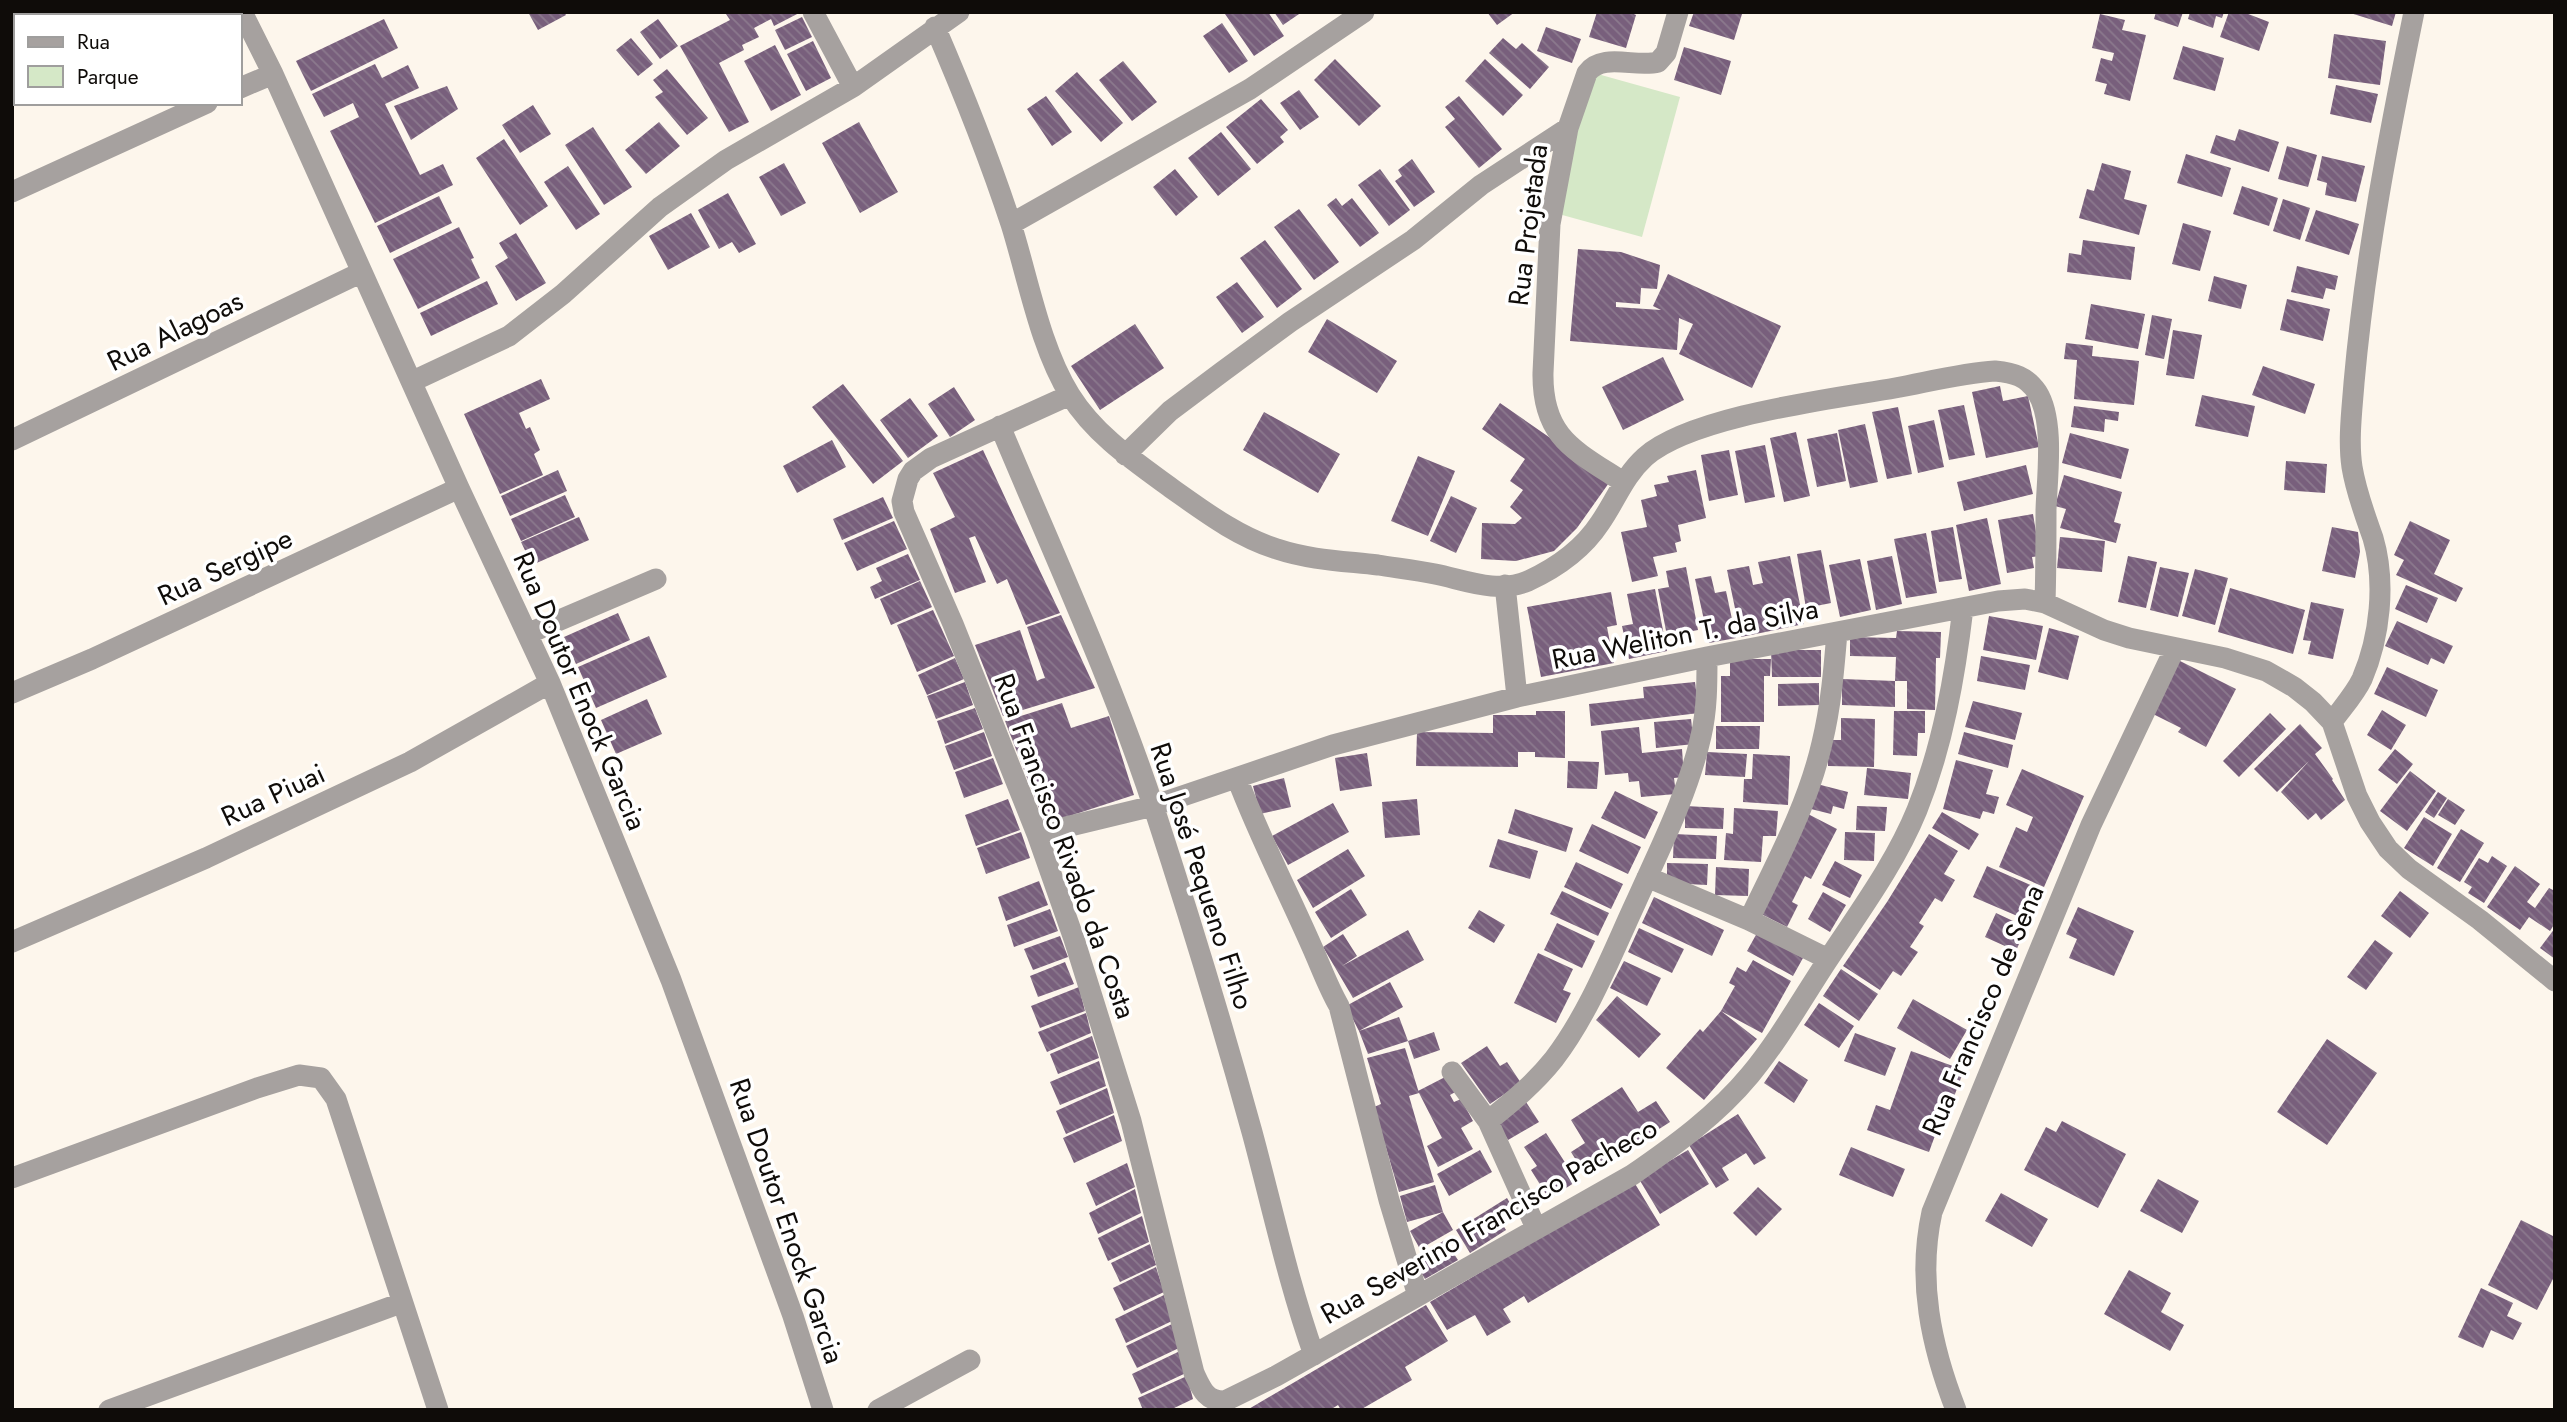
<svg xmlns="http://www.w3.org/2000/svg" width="2567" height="1422" viewBox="0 0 2567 1422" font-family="Jost,sans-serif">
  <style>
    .green { fill: #d5e8c7 }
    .building { fill: url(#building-back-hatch) }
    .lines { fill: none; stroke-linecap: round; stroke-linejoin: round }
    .minor { stroke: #a6a19f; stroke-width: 21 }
    .labels { text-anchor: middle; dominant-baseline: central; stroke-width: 7; stroke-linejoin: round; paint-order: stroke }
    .street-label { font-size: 28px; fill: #0f0c09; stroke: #fff }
  </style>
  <defs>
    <pattern id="building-back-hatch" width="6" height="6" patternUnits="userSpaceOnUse" patternTransform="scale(1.75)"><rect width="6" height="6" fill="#785f7c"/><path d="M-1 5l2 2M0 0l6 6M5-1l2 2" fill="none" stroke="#8b798d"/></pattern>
  </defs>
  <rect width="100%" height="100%" fill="#fdf6ec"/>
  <path class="green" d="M1594 73 1680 97 1642 237 1555 213Z"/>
  <path class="building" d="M528 12H564L566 15 538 30Z
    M731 12H801L774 26 771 19 754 28 759 37 742 45 744 50 719 63 749 122 729 132 680 46 730 20 726 14Z
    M1228 12H1268L1284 36 1254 56 1225 14Z
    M1274 12H1302L1283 25Z
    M1487 12H1515L1497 25Z
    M1597 12H1629L1636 15 1626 48 1589 37Z
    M1694 12 1742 14 1734 40 1689 26Z
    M2156 12H2183L2178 27 2154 19Z
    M2190 12H2224L2222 18 2216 16 2213 28 2188 19Z
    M2229 12H2243L2269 22 2259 51 2220 37Z
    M2347 12H2396L2392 26Z
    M2100 14 2125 20 2122 30 2146 35 2130 101 2104 94 2107 84 2095 81 2101 58 2112 61 2114 53 2092 48Z
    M802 17 812 37 785 50 775 30Z
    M384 19 398 48 311 91 296 61Z
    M658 19 678 46 660 59 640 32Z
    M1222 23 1248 61 1229 73 1203 36Z
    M1546 27 1581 39 1572 63 1537 51Z
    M2334 34 2386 41 2380 85 2328 78Z
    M631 38 653 64 638 76 616 50Z
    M1503 38 1516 49 1522 43 1549 67 1530 89 1489 53Z
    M813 41 831 78 806 91 787 54Z
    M775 45 801 95 771 111 744 61Z
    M2183 46 2224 58 2215 91 2173 79Z
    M1684 47 1731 61 1721 95 1674 80Z
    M1335 59 1381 106 1359 126 1314 80Z
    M1485 59 1523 95 1503 116 1465 81Z
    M1123 61 1157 102 1132 121 1099 80Z
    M375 64 382 78 408 65 419 88 385 104 420 175 443 164 453 185 375 223 330 131 359 117 353 103 324 117 312 94Z
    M667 69 708 118 687 135 655 97 663 92 653 80Z
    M1077 72 1123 123 1101 142 1055 91Z
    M2336 85 2378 94 2371 123 2330 114Z
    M447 86 458 109 411 140 394 106Z
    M1299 90 1319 117 1300 130 1280 103Z
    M1046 96 1072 132 1052 146 1027 109Z
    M1459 96 1502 149 1479 168 1445 127 1455 119 1445 107Z
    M1261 99 1288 130 1280 137 1284 142 1257 164 1226 127Z
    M533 105 551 134 520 153 502 125Z
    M659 122 680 146 646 174 625 150Z
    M859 122 898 192 860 213 822 143Z
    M593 127 632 187 604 205 565 145Z
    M2239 129 2279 142 2269 172 2210 153 2216 135 2235 141Z
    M1221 132 1251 169 1218 196 1188 158Z
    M504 139 548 206 520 225 476 158Z
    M2287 146 2317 155 2308 187 2278 179Z
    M2186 154 2231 168 2222 197 2177 183Z
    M2322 156 2365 166 2356 202 2325 195 2327 183 2317 180Z
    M1412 159 1435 192 1414 207 1395 181 1402 176 1398 170Z
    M784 163 806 203 781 216 759 177Z
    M2102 163 2131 171 2124 199 2147 205 2139 235 2079 218 2087 189 2094 191Z
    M568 166 600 214 576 230 544 182Z
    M1175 169 1198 197 1176 216 1153 187Z
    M1380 169 1410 210 1389 226 1358 185Z
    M2242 186 2278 198 2269 226 2233 214Z
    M728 193 756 244 739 253 732 242 719 249 698 210Z
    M439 196 452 223 390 253 377 226Z
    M1336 198 1342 206 1352 198 1379 233 1360 247 1327 205Z
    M2283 199 2310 208 2300 240 2273 231Z
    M1299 209 1339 262 1314 280 1274 227Z
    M2316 210 2359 224 2349 255 2305 241Z
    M691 213 710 247 668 270 649 236Z
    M2183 223 2211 231 2200 271 2172 264Z
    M459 227 474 258 471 259 480 278 418 309 393 259Z
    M516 233 546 283 516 301 495 266 508 258 499 243Z
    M1265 240 1302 289 1277 308 1240 258Z
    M2083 240 2135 247 2131 280 2067 272 2069 253 2081 255Z
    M1578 249 1621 252 1660 265 1657 289 1641 288 1640 304 1616 302V307L1661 310 1653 306 1668 274 1781 326 1752 388 1679 354 1693 324 1679 318 1677 350 1570 341Z
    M2297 266 2338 276 2335 290 2326 288 2323 299 2291 292Z
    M2214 276 2247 285 2241 309 2208 301Z
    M487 281 498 304 431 336 420 313Z
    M1237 282 1264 317 1242 333 1216 297Z
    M2287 299 2330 309 2323 341 2280 330Z
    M2091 304 2145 314 2138 349 2085 339Z
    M2152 315 2172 319 2164 359 2145 355Z
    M1327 319 1397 361 1377 393 1308 352Z
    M1135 324 1164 368 1100 410 1071 366Z
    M2173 330 2202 335 2194 379 2166 375Z
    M2066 343 2093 346 2092 356 2139 361 2134 405 2074 399 2077 360 2064 359Z
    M1663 357 1684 400 1623 430 1602 387Z
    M2263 366 2315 384 2305 414 2252 395Z
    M541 379 550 399 519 413 526 429 530 427 540 450 534 454 543 475 500 494 464 414Z
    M843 384 903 461 873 484 812 407Z
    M2000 386 2003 401 2028 396 2039 447 1986 458 1972 392Z
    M954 387 975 420 950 437 928 404Z
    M2202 395 2255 406 2248 437 2195 426Z
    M910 398 938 436 908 458 880 420Z
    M1500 403 1611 480 1577 528 1554 551 1516 561 1481 559 1482 523 1515 524 1522 518 1510 507 1523 490 1510 481 1525 459 1482 429Z
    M1964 405 1975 455 1949 460 1938 410Z
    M2074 406 2119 412 2118 421 2105 419 2104 432 2071 427Z
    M1898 407 1912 474 1887 479 1872 412Z
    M1264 412 1340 454 1318 493 1243 450Z
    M1934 420 1944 467 1918 473 1908 426Z
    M1865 424 1878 482 1850 488 1838 430Z
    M1796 432 1810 496 1784 502 1770 438Z
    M1837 433 1846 481 1817 487 1807 439Z
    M2070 433 2129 449 2121 479 2062 463Z
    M832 440 846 467 797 493 783 466Z
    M1765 445 1775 497 1745 503 1735 451Z
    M983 450 1015 519 1060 613 1026 625 1007 579 997 584 975 536 969 538 986 582 955 593 930 529 955 517 933 473Z
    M1729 450 1738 495 1709 501 1701 455Z
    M1418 456 1455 471 1428 536 1391 521Z
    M2286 461 2327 464 2325 493 2284 490Z
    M2026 465 2033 494 1964 511 1957 482Z
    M558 470 567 491 510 516 501 496Z
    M1696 470 1706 518 1678 525 1681 541 1675 543 1677 552 1653 557 1658 576 1632 582 1621 532 1647 527 1641 500 1657 496 1654 485 1669 482 1667 476Z
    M2064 475 2122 492 2114 522 2121 524 2116 543 2060 528 2066 509 2055 506Z
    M565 495 575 517 521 541 511 519Z
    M1451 496 1477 508 1456 553 1430 541Z
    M883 497 893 518 842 540 833 519Z
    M2033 514 2040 556 2032 557 2034 568 2007 573 1998 520Z
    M579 517 589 540 532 565 521 542Z
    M1987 518 2001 584 1969 591 1956 525Z
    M894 521 907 549 857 571 844 543Z
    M2410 521 2450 540 2434 574 2463 588 2456 602 2396 575 2404 560 2394 555Z
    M1953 527 1962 579 1939 582 1931 531Z
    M2332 527 2358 532 2360 552 2355 578 2322 571Z
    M1926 533 1937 593 1906 598 1894 539Z
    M2060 537 2105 541 2102 572 2057 568Z
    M1821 550 1831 603 1806 608 1797 554Z
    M908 554 920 580 875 599 870 587 882 581 876 568Z
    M1790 556 1804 624 1741 637 1727 570 1749 566 1753 585 1763 583 1758 562Z
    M1892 556 1902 604 1876 610 1867 561Z
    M2128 556 2157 562 2146 608 2118 602Z
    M1860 559 1871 610 1840 617 1829 565Z
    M1686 567 1698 630 1667 636 1658 589 1669 587 1666 571Z
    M2160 567 2189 573 2178 617 2150 610Z
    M2195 569 2228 578 2215 625 2182 616Z
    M1711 576 1715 593 1726 591 1736 638 1709 643 1695 579Z
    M920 581 932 607 891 625 880 599Z
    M2406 585 2438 598 2427 623 2395 609Z
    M2230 588 2305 610 2293 654 2218 632Z
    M1655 589 1667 651 1629 659 1622 626 1633 624 1627 594Z
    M1611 592 1617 625 1607 627 1614 663 1541 677 1527 607Z
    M2311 602 2344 609 2333 659 2308 654 2311 641 2303 640Z
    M933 610 954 656 917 672 897 625Z
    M618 613 630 640 576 664 564 637Z
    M1061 615 1095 688 1003 716 975 645 1020 630 1037 681 1041 679 1045 678 1027 627Z
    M1989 616 2043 626 2036 660 1983 650Z
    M2397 621 2453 646 2444 664 2431 658 2428 665 2385 646Z
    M2049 628 2079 636 2068 680 2038 672Z
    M1897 631 1941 632 1940 658H1936L1935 710 1907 709V681H1895L1896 657 1850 656V637L1896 638Z
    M649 636 667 677 596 708 578 667Z
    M1771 650H1821V677H1772Z
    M1981 656 2030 665 2025 690 1977 681Z
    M955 658 964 679 927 695 918 675Z
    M1730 659H1771L1770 676H1764V722H1721V676H1730Z
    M2178 660 2236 689 2206 747 2178 732 2181 728 2151 713Z
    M2387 667 2438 690 2426 717 2374 694Z
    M1842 679 1895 681V707L1842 705Z
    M965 682 973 705 936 719 927 696Z
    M1695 682 1699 713 1591 726 1589 704 1644 698 1643 687Z
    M1819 683V705L1778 706V684Z
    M647 699 662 734 616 754 601 720Z
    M1973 701 2022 713 2015 740 1965 727Z
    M1062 703 1071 728 1109 716 1134 795 1045 824 1005 721Z
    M975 708 983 729 945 744 937 721Z
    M2382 710 2406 725 2391 750 2367 735Z
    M1536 711H1565V758L1535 757V752H1518V767L1416 766 1417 732 1493 733V715H1536Z
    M1894 711H1925V733H1918L1917 756 1893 755Z
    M2270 713 2286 729 2239 777 2223 761Z
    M1841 718 1875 719 1874 767 1828 766V740H1841Z
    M1691 719 1694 744 1656 748 1654 722Z
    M2300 724 2322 748 2315 754 2333 779 2332 780 2345 800 2321 820 2316 813 2308 820 2281 792 2309 761 2277 792 2254 769Z
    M1716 726H1760L1759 749H1716Z
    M1639 727 1642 753 1682 749 1684 777 1674 778 1676 794 1641 797 1639 781 1629 782 1628 773 1605 775 1601 731Z
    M984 732 992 756 954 770 945 746Z
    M1964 732 2013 745 2008 768 1958 754Z
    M2395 749 2413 764 2397 784 2378 770Z
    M1707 752 1747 754 1745 777 1705 775Z
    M1367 753 1372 786 1340 791 1335 758Z
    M1753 754 1790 756 1788 805 1743 802 1744 779H1752Z
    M993 758 1003 784 964 798 955 772Z
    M1956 760 1993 770 1986 794 1999 797 1994 814 1983 811 1980 819 1943 809Z
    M1568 761 1599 762 1597 789 1567 788Z
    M1867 768 1911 773 1908 799 1864 795Z
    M2022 769 2084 796 2044 887 1999 867 2016 827 2027 832 2033 817 2006 805Z
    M2410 771 2436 791 2407 831 2380 811Z
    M1284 778 1291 807 1260 814 1253 786Z
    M1817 784 1848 792 1844 809 1833 806 1831 814 1811 809Z
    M1615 791 1658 812 1645 839 1601 818Z
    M2438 792 2447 798 2434 818 2425 812Z
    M1008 799 1020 830 976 846 965 815Z
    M1417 799 1420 835 1385 838 1382 802Z
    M2448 799 2465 810 2455 825 2438 815Z
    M1333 803 1349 832 1288 865 1272 836Z
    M1685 806 1724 808 1723 829 1685 828Z
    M1857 806 1887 807 1885 831 1856 830Z
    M1734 808 1778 811 1776 836H1763L1761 862 1724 860 1726 833 1733 834Z
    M1515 809 1573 828 1566 852 1508 833Z
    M1942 812 1979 834 1969 850 1932 828Z
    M1808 814 1837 829 1811 879 1805 876 1792 902 1798 905 1787 927 1759 913Z
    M2424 817 2452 834 2433 866 2404 848Z
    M1592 824 1641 847 1628 874 1579 851Z
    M2461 829 2484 843 2460 882 2437 868Z
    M1021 832 1030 858 986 874 977 848Z
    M1845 832 1875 833 1874 861 1844 860Z
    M1674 834 1717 836 1716 859 1673 858Z
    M1929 834 1958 851 1944 874 1955 880 1942 902 1935 898 1919 923 1924 926 1910 947 1918 952 1901 976 1893 971 1880 990 1843 966 1887 902Z
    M1498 839 1538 851 1530 879 1489 867Z
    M1348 849 1365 876 1313 908 1297 880Z
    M2492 856 2507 866 2484 903 2468 893 2472 887 2464 882 2479 858 2488 863Z
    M1835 861 1862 875 1850 898 1822 885Z
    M1576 862 1623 884 1611 909 1564 887Z
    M1667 863 1708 864 1707 885 1667 883Z
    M1987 866 2042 890 2029 921 1973 897Z
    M2515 866 2540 884 2527 902 2535 908 2549 888 2555 891V923L2550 931 2529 917 2520 930 2487 907Z
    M1716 867 1749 869 1748 896 1715 895Z
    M1039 881 1048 905 1006 921 998 897Z
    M1351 889 1367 915 1331 938 1315 912Z
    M1562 891 1609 913 1598 936 1550 914Z
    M2400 891 2429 913 2410 938 2381 916Z
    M1823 892 1846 905 1830 932 1808 919Z
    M1654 897 1724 930 1712 956 1642 923Z
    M2078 907 2134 931 2114 976 2069 958 2077 939 2066 934Z
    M1050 909 1058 931 1014 947 1007 925Z
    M1479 910 1505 925 1494 943 1468 928Z
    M1996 913 2026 927 2016 951 1985 937Z
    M1557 923 1595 941 1582 968 1544 950Z
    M1639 928 1684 949 1672 973 1628 952Z
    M2555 928V959L2540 948Z
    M1408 930 1424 960 1353 998 1323 947 1343 934 1357 956 1342 966Z
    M1757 933 1803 958 1793 976 1747 951Z
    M1060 936 1068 957 1033 970 1024 949Z
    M2375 940 2393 953 2366 990 2347 977Z
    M1538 953 1573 969 1563 990 1571 993 1556 1023 1514 1003Z
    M1753 960 1791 981 1762 1033 1721 1011 1757 1039 1704 1100 1666 1068 1700 1029 1703 1032 1721 1011 1735 986 1729 983 1737 967 1746 972Z
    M1624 961 1661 978 1647 1006 1610 988Z
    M1065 962 1074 984 1038 997 1030 976Z
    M1841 969 1878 994 1859 1021 1823 996Z
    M1390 982 1403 1007 1359 1031 1346 1006Z
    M1079 987 1085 1011 1040 1028 1031 1006Z
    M1617 996 1661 1034 1639 1058 1596 1020Z
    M1913 999 1967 1030 1950 1059 1897 1028Z
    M1819 1003 1854 1026 1839 1048 1804 1025Z
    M1086 1013 1091 1033 1047 1052 1038 1032Z
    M1399 1017 1408 1041 1368 1054 1359 1031Z
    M1434 1032 1440 1050 1414 1059 1408 1041Z
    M1855 1033 1896 1048 1885 1076 1844 1061Z
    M1092 1036 1099 1058 1058 1074 1050 1054Z
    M2327 1039 2377 1073 2327 1145 2277 1112Z
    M1487 1046 1500 1066 1507 1062 1521 1083 1490 1104 1461 1063Z
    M1405 1048 1419 1093 1409 1096 1434 1182 1399 1192 1374 1107 1381 1104 1367 1058Z
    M1911 1051 1964 1070 1952 1102 1948 1100 1929 1152 1867 1130 1876 1105 1890 1110Z
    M1099 1061 1106 1086 1060 1105 1050 1082Z
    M1779 1061 1808 1080 1794 1103 1764 1083Z
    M1449 1075 1457 1091 1450 1095 1454 1102 1461 1099 1473 1121 1461 1128 1473 1149 1438 1167 1427 1146 1442 1138 1418 1091Z
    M1622 1087 1638 1112 1656 1101 1670 1122 1586 1176 1571 1152 1585 1143 1571 1120Z
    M1107 1088 1114 1113 1066 1134 1056 1111Z
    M1526 1102 1539 1122 1508 1140 1496 1120Z
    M1738 1114 1766 1158 1754 1165 1746 1153 1722 1168 1729 1180 1716 1188 1689 1145Z
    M1114 1115 1122 1141 1074 1163 1063 1138Z
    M2062 1121 2126 1154 2098 1208 2024 1170 2046 1127 2056 1132Z
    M1546 1133 1577 1181 1549 1199 1531 1170 1537 1166 1524 1147Z
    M1851 1147 1905 1169 1893 1197 1839 1175Z
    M1480 1150 1492 1172 1449 1196 1437 1174Z
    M1688 1150 1709 1184 1660 1214 1639 1179Z
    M1127 1163 1135 1187 1096 1206 1086 1183Z
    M2158 1179 2199 1201 2182 1233 2140 1211Z
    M1634 1182 1660 1225 1528 1303 1524 1296 1503 1309 1511 1322 1487 1336 1475 1315 1447 1330 1430 1302Z
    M1435 1185 1443 1212 1407 1222 1400 1196Z
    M1758 1187 1782 1209 1756 1236 1733 1213Z
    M1135 1189 1141 1213 1098 1234 1089 1213Z
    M2001 1193 2048 1219 2032 1247 1985 1221Z
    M1507 1198 1514 1210 1499 1219 1506 1230 1470 1253 1456 1230Z
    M1443 1212 1453 1230 1420 1249 1410 1231Z
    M1142 1216 1149 1242 1108 1261 1098 1238Z
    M2521 1220 2555 1237V1275L2537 1310 2488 1285Z
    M1445 1240 1458 1260 1425 1279 1413 1260Z
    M1150 1244 1156 1265 1120 1282 1111 1263Z
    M1156 1267 1164 1292 1124 1311 1113 1288Z
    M2129 1270 2171 1293 2161 1312 2184 1325 2170 1351 2104 1314Z
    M2481 1288 2513 1303 2507 1316 2522 1323 2513 1340 2491 1330 2483 1348 2458 1337Z
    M1164 1295 1172 1321 1126 1343 1115 1319Z
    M1426 1305 1448 1341 1405 1367 1412 1380 1360 1410H1341L1338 1405 1330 1410H1247Z
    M1172 1324 1179 1348 1137 1368 1126 1346Z
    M1180 1351 1186 1373 1141 1394 1132 1374Z
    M1187 1376 1193 1399 1170 1410H1143L1138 1398Z"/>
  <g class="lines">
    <path class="minor" d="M242 12 273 74 459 488 550 683 671 980 793 1316 823 1410
      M813 12 853 87
      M935 27C963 92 989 157 1011 224 1028 278 1040 347 1070 395 1095 435 1134 461 1171 488 1205 512 1238 537 1277 549 1310 560 1344 561 1378 565 1397 568 1417 570 1435 574 1465 580 1497 594 1528 581 1556 568 1583 549 1600 523 1616 500 1624 476 1645 457 1691 416 1832 399 1895 388 1928 382 1962 373 1995 371 2014 373 2026 376 2037 392 2055 420 2047 478 2046 510 2046 541 2046 572 2045 603
      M240 88 273 74
      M12 192 207 103
      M1011 224 1250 89 1364 12
      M413 381 509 336 563 294 660 207 726 160 853 87 959 12
      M1070 395 931 458 913 471 908 479 902 501 904 512 953 624 1037 834 1074 939 1131 1121 1194 1373C1201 1388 1206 1402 1225 1401L1276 1376 1632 1175C1674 1146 1717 1115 1750 1075 1779 1040 1802 999 1827 961 1859 912 1895 864 1917 810 1943 745 1955 676 1963 608
      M1000 426C1053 553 1111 678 1154 808 1189 915 1222 1023 1252 1132 1272 1206 1288 1282 1314 1355
      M12 440 362 272
      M1125 455 1170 411 1222 372 1290 322 1413 240 1481 185 1568 128
      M1623 482C1574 450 1542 437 1543 373L1550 224 1568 128 1587 73C1602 52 1636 68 1658 62L1666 53 1678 12
      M1505 585 1517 697
      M527 634 656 579
      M12 693 92 659 459 488
      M2332 722C2342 708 2355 694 2362 679 2380 637 2386 582 2373 538 2365 515 2356 492 2352 467 2348 440 2352 410 2354 383 2365 258 2389 135 2414 12
      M1237 778C1259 836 1287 890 1312 947 1321 967 1328 987 1339 1006L1389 1200 1418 1296
      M1037 834 1153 806 1333 745 1517 697 1707 657 1998 601 2025 599 2045 603 2104 630 2129 638 2225 658 2266 671 2294 687 2313 702 2332 722 2357 796 2370 822 2388 849 2409 869 2480 920 2555 981
      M1647 877 1749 920 1828 959
      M1749 920C1776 863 1808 805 1822 743 1831 706 1834 669 1837 632
      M12 942 206 858 410 762 550 683
      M1452 1072 1488 1121 1536 1228
      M1488 1121C1512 1102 1535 1083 1554 1059 1589 1013 1611 956 1635 904 1659 850 1688 794 1701 736 1707 710 1707 684 1707 657
      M12 1178 257 1088 299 1075 321 1078 336 1099 438 1410
      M109 1410 401 1303
      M878 1410 970 1360
      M1956 1410C1931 1346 1917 1280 1932 1212L2091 825 2175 648"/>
  </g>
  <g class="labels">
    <g class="street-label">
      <text transform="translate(1528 225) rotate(-83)">Rua Projetada</text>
      <text transform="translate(175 331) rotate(-26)">Rua Alagoas</text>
      <text transform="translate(225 567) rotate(-25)">Rua Sergipe</text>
      <text transform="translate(1685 634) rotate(-11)">Rua Weliton T. da Silva</text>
      <text transform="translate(580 691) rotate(67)">Rua Doutor Enock Garcia</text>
      <text transform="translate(273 795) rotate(-25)">Rua Piuai</text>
      <text transform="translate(1065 846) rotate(70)">Rua Francisco Rivado da Costa</text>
      <text transform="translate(1202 876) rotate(72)">Rua José Pequeno Filho</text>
      <text transform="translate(1983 1010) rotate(-67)">Rua Francisco de Sena</text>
      <text transform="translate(787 1221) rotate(71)">Rua Doutor Enock Garcia</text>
      <text transform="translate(1489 1221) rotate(-30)">Rua Severino Francisco Pacheco</text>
    </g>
  </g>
  <rect width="2567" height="1422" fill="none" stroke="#0f0c09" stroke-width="28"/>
  <rect x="14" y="14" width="228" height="91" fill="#ffffff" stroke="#9f9e9d" stroke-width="2"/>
  <rect x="28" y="37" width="35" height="10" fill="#a6a19f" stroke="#9f9e9d" stroke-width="2"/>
  <text x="77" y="49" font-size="21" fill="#0f0c09">Rua</text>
  <rect x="28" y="66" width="35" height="21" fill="#d5e8c7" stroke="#9f9e9d" stroke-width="2"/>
  <text x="77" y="84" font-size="21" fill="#0f0c09">Parque</text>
</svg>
